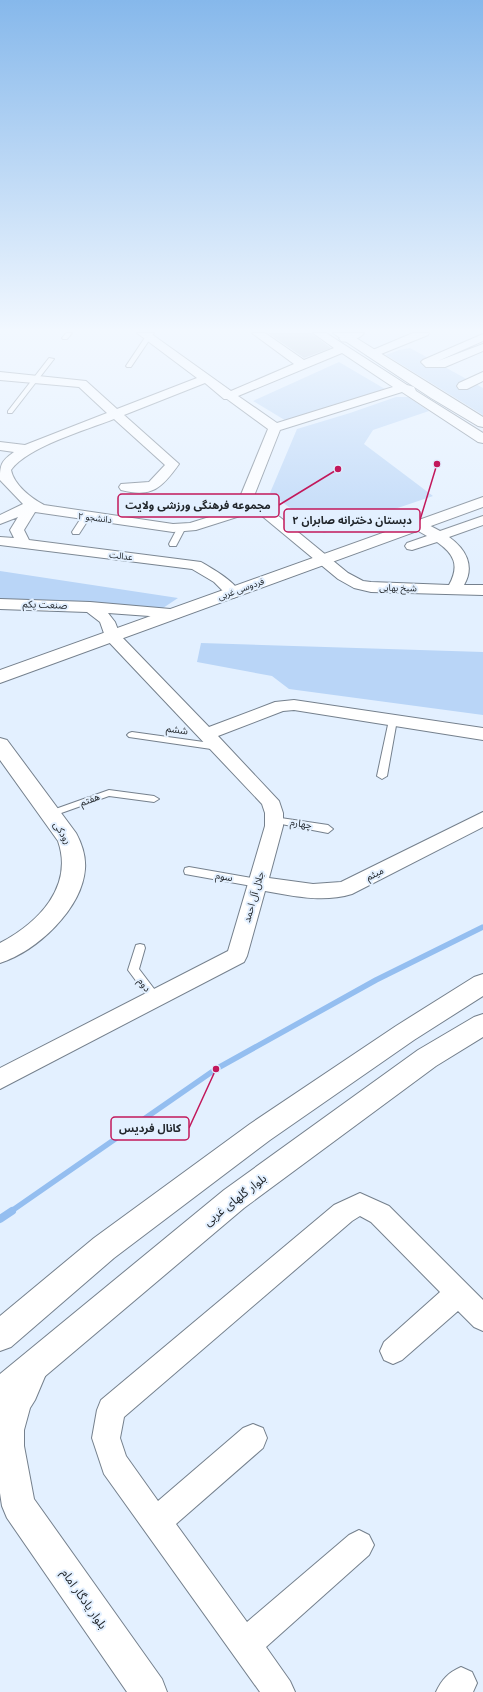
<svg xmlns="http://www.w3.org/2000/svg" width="483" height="1692" viewBox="0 0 483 1692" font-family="'Nunito Sans','Noto Sans Arabic',sans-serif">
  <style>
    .green { fill: #b9d5f7 }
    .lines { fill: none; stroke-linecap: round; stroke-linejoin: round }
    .stream-far1 { stroke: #94bef0; stroke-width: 5.5 }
    .stream { stroke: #94bef0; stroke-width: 8 }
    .building { fill: #b0bdcb }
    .service-casing { stroke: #75808d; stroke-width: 2 }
    .minor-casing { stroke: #75808d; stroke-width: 2 }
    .tertiary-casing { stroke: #75808d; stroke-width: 2 }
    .secondary-casing { stroke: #75808d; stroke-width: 2 }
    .service { fill: #fff; fill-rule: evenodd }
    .minor { fill: #fff; fill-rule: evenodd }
    .tertiary { fill: #fff; fill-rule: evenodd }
    .secondary { fill: #fff; fill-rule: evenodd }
    .labels { text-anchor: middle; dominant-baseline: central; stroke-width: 4; stroke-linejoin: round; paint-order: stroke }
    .far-street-label { font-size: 9px; fill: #21262b; stroke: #e3f0ff }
    .street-label { font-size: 10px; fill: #21262b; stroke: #e3f0ff }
    .near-street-label { font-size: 12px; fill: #21262b; stroke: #e3f0ff }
    .leader { fill: none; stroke: #c2185b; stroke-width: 1.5 }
    .callout-dot { fill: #c2185b; stroke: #e3f0ff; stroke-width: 1.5 }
    .callout { fill: #e3f0ff; stroke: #c2185b; stroke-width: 1.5 }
    .callout-label { font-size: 11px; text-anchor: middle; font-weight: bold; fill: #21262b }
  </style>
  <rect width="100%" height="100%" fill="#e3f0ff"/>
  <path class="green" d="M410 348 483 388V415L386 355 399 350Z
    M339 362 385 389 288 422 253 401Z
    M396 397H408L429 411 373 430 364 444 433 496 324 533 270 493 297 429 350 413Z
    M0 571 178 598 160 610 0 604Z
    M201 643 483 652V715L289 689 272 676 197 662Z"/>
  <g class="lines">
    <path class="stream-far1" d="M10 1212 216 1069 376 980 483 927"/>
    <path class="stream" d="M0 1219 12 1211"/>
  </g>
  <path class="building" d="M268 333H311L331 348 304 358Z"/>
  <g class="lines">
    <g class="service-casing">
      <path id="service" d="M66 333H72L67 339H63L62 338Z
        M148 333H154L131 367H127L126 366Z
        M49 358 54 359 12 413H8V411Z
        M83 515H89L90 517 79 534H73L72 532Z
        M179 525H182L186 527 176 546H170L169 544Z
        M393 717 397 720 387 776 382 779 377 776 389 720Z
        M132 732 218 744 223 747 218 750 129 737 127 735 129 733Z
        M109 790 154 796 159 799 154 802 109 796 50 817 45 814 47 812Z
        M274 817 328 825 333 829 328 833 271 822 269 820Z
        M189 867 258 879 262 880 263 883 262 886 258 887 185 874 184 871 185 868Z
        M140 944 144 945 145 948 139 969 161 998 159 1001 155 1003 151 1001 128 970 135 948 136 945Z"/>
    </g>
    <g class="minor-casing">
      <path id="minor" d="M137 333H150L231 391 294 364 252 333H265L304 360 334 348 313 333H326L407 385 414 387 416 391 483 433V443L478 442 402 392 280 430 254 496 348 573 363 581 371 582 449 585C460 565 454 554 437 542L412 550 407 549 405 546 407 543 427 536 413 528 411 525 413 522 418 521 423 522 440 531 483 516V525L449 537C466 549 475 566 464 585H483V595L371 592 354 588 338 579 256 511 196 530 173 532 35 512 24 530 29 540 201 562C216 571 231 579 241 593L238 596 233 598 228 596 214 582 192 569 0 545V537L14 538 10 530 18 517 0 524V515L23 504 0 480C0 465 1 461 14 452L0 450V442L25 445 107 413 79 387 0 380V372L86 381 117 409 197 378ZM342 353 393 387 277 423 238 396ZM205 383 224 399H227L268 429 240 497 248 505 190 523 173 524 44 505C31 498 14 485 11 470 27 447 86 430 114 419L165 465 149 482 121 484 119 487 121 490C152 498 162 488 179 464L124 415Z
        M413 333H429L428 335 376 356H368L366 354 368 352Z
        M483 334V341L438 361 483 344V351L445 367H426L421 362 423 360Z
        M483 372V381L467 389H459L457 386 459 383Z
        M0 599 90 602 182 610 185 613 182 616 177 618 108 613 115 622 120 635 209 727 275 702 294 700 483 728V740L294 710 283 711 218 736 279 801 283 813V826L269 878 313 884 341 882 483 812V827L352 894C323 903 294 896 265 891L247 956 244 962 0 1089V1068L228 951 265 826V813L262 804 106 639 100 622 87 612 0 609Z
        M360 1193 389 1206 483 1300V1331L474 1327 458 1311 402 1360 393 1364 384 1360 380 1351 384 1342 440 1292 371 1222 360 1216 352 1221 124 1417 120 1438 126 1456 158 1501 243 1428 253 1424 263 1428 267 1438 263 1448 176 1524 247 1622 349 1535 359 1530 369 1535 374 1545 369 1555 266 1647 290 1681 295 1692H260L104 1474 92 1438 97 1410 101 1400 334 1205Z
        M461 1667 472 1672 477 1683 473 1692H436C442 1679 448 1673 461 1667Z"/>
    </g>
    <g class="tertiary-casing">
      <path id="tertiary" d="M346 333H364C359 339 349 343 341 341L339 338Z
        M0 738 7 740 76 833C82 844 86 857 85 869 82 909 37 951 0 963V943C38 923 74 887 58 841L0 760Z
        M30 1358 41 1363 46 1374 35 1400 30 1408 24 1430V1446L34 1499 162 1679 167 1692H127L7 1518 2 1506 0 1493V1402L19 1363Z"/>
    </g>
    <g class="secondary-casing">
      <path id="secondary" d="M333 333H348L483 417V427L478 426 431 398Z
        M483 497V507L0 683V670Z
        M483 974V996L414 1040 270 1140 114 1258 11 1347 0 1351V1316L94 1238 250 1124 396 1026 474 977Z
        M483 1014V1037L436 1066 244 1208 11 1405 0 1410V1374L224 1190 418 1050 474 1017Z"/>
    </g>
    <use href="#service" class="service"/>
    <use href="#minor" class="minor"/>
    <use href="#tertiary" class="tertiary"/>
    <use href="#secondary" class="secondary"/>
  </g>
  <linearGradient id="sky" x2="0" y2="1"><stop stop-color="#86b8eb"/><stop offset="0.58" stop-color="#f2f8ff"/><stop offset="1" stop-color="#f2f8ff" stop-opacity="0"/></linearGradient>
  <rect width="483" height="570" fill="url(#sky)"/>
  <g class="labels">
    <g class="far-street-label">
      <text transform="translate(95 518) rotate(7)">دانشجو ۲</text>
      <text transform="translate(121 556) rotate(7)">عدالت</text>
      <text transform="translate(398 588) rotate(1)">شیخ بهایی</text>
      <text transform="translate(241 589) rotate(-20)">فردوسی غربی</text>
    </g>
    <g class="street-label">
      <text transform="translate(45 605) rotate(2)">صنعت یکم</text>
      <text transform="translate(177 730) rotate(8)">ششم</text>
      <text transform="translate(90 800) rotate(-20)">هفتم</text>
      <text transform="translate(301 824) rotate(9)">چهارم</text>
      <text transform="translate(62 833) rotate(58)">رودکی</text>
      <text transform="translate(375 874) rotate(-27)">میثم</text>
      <text transform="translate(224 877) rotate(10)">سوم</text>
      <text transform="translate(254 897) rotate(-74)">جلال آل احمد</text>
      <text transform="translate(144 985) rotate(52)">دوم</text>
    </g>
    <g class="near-street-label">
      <text transform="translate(235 1200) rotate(-38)">بلوار گلهای غربی</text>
      <text transform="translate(84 1599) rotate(55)">بلوار یادگار امام</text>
    </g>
  </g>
  <path class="leader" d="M338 469L279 505M437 464L420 520M216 1069L189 1128"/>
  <g class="callout-dot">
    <circle cx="338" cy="469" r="4"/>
    <circle cx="437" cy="464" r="4"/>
    <circle cx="216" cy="1069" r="4"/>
  </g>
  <g class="callout">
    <rect x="118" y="494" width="161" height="23" rx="4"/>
    <rect x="284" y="509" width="136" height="23" rx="4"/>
    <rect x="111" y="1117" width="78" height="23" rx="4"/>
  </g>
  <g class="callout-label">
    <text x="198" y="509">مجموعه فرهنگی ورزشی ولایت</text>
    <text x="352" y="524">دبستان دخترانه صابران ۲</text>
    <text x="150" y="1132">کانال فردیس</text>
  </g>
</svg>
